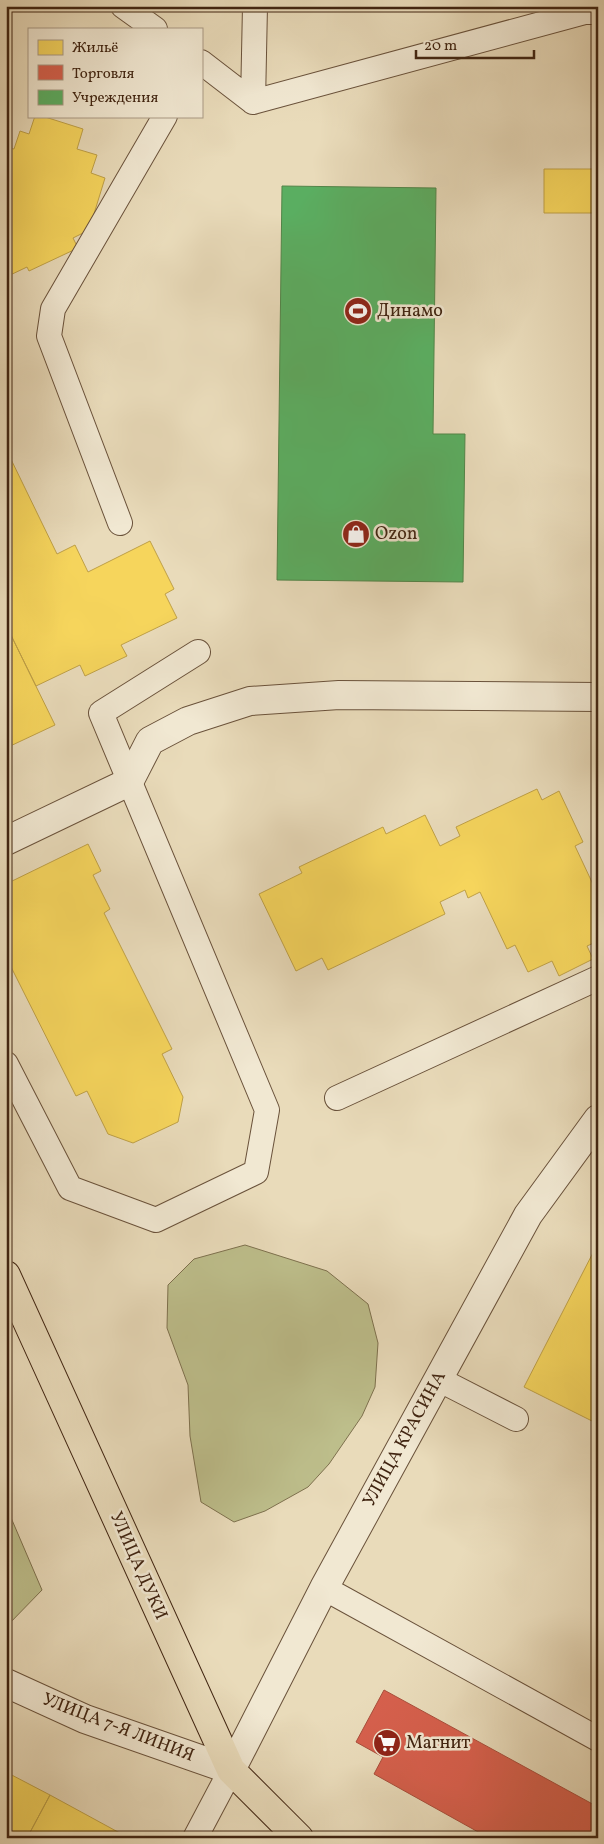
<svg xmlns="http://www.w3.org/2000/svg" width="604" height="1844" viewBox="0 0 604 1844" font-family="Vollkorn,serif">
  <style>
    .green { fill: #bdbe8b; stroke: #7e714e }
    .homes { fill: #f6d55c; stroke: #bfa046 }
    .shops { fill: #d6604d; stroke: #a94e3b }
    .public { fill: #5aae61; stroke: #528549 }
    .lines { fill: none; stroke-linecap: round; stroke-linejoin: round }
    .lane-casing { stroke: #6a523b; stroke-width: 26 }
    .street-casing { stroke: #6a523b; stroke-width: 30 }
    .primary-casing { stroke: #402411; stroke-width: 30 }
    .lane { stroke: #f1e8d2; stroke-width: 24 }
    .street { stroke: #f1e8d2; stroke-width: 28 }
    .primary { stroke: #e9dbba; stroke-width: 28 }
    .labels { text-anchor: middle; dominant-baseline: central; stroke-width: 5; stroke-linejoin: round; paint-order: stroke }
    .poi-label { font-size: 18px; fill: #402411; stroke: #f1e8d2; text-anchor: start }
    .street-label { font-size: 18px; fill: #402411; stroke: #f1e8d2 }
  </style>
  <rect width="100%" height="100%" fill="#e9dbba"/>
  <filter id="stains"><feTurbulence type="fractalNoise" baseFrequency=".004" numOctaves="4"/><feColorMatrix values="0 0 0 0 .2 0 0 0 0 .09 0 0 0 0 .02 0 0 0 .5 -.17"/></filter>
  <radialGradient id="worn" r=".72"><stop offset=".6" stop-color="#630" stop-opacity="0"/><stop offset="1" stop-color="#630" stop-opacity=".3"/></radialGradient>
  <path class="green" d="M245 1245 327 1271 368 1304 378 1343 375 1387 362 1416 329 1464 308 1487 265 1511 234 1522 201 1502 190 1436 188 1385 167 1328 168 1285 194 1259Z
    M6 1506 42 1590 6 1627Z"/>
  <path class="homes" d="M35 116H42L83 129 77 149 97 155 91 173 105 178 89 230 73 238 78 248 29 271 27 267 6 277V159L10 148 14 149 20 131 29 134Z
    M544 169H598V213H544Z
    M6 449 57 554 75 545 88 572 150 541 174 589 165 594 177 618 121 645 127 656 85 676 80 665 36 686 6 625Z
    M6 625 55 725 6 748Z
    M537 789 542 800 559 791 583 842 575 846 598 895V905L595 907 598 913V941L587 946 593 959 559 976 552 961 528 972 515 945 507 949 480 892 468 898 465 890 440 902 445 914 328 970 322 958 296 971 259 894 302 873 299 867 383 827 386 834 425 815 440 846 460 836 456 827Z
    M88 844 101 871 93 875 110 909 104 913 172 1049 162 1054 183 1097 178 1122 133 1143 108 1134 87 1091 76 1096 6 957V884Z
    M598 1243V1424L524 1387Z
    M6 1772 50 1795 27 1838H6Z
    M50 1795 129 1838H27Z"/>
  <path class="shops" d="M384 1690 598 1807V1838H489L374 1774 383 1757 356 1742Z"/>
  <path class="public" d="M282 186 436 188 433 434H465L463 582 277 580Z"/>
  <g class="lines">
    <g class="lane-casing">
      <path id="lane" d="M123 6 155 29
        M201 62 253 102
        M253 102 585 12H598
        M253 102 255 6
        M120 523 49 336 53 309 165 116
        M6 1064 70 1188 156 1220 256 1172 267 1110 101 713 198 652
        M337 1098 598 978
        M438 1379 516 1419
        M324 1588 598 1739
        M195 1838 231 1770"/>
    </g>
    <g class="street-casing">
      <path id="street" d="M6 841 129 782 150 741 188 721 250 701 339 695 598 697
        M6 1683 85 1719 231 1770 324 1588 528 1215 598 1119"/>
    </g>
    <g class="primary-casing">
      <path id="primary" d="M6 1275 231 1770 299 1838"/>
    </g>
    <use href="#lane" class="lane"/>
    <use href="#street" class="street"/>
    <use href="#primary" class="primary"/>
  </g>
  <defs>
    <g id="stadium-disc" transform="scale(1.4375)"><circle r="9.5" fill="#8f2418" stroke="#f1e8d2"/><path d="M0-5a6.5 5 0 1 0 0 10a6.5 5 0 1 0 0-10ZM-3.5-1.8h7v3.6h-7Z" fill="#fff"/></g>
    <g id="shop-disc" transform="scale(1.4375)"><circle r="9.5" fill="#8f2418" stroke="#f1e8d2"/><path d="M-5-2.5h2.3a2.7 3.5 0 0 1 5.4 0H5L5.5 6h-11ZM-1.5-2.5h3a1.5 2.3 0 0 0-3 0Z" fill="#fff"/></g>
    <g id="supermarket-disc" transform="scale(1.4375)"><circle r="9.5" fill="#8f2418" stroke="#f1e8d2"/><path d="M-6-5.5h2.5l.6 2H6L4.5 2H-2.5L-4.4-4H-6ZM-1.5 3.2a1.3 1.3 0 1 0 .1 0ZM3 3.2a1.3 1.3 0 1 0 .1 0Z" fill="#fff"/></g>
  </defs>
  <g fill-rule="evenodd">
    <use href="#stadium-disc" x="358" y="311"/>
    <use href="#shop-disc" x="356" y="534"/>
    <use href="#supermarket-disc" x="387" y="1743"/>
  </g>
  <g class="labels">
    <g class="poi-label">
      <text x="377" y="311">Динамо</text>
      <text x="375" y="534">Ozon</text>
      <text x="406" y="1743">Магнит</text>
    </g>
    <g class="street-label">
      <text transform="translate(405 1439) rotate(-61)">УЛИЦА КРАСИНА</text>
      <text transform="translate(138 1566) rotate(66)">УЛИЦА ДУКИ</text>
      <text transform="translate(118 1728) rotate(21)">УЛИЦА 7-Я ЛИНИЯ</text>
    </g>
  </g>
  <rect width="604" height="1844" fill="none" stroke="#e9dbba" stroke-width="25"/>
  <rect x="8" y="8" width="589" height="1829" fill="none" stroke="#402411" stroke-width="2.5"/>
  <rect x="12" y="12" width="579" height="1819" fill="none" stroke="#402411"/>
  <rect x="28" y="28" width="175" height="90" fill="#f1e8d2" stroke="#aa9a85"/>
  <rect x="38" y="40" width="25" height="15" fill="#f6d55c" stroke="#aa9a85"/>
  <text x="72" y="52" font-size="15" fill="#402411">Жильё</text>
  <rect x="38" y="65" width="25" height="15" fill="#d6604d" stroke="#aa9a85"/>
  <text x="72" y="78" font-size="15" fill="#402411">Торговля</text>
  <rect x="38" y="90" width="25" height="15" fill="#5aae61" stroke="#aa9a85"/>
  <text x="72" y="102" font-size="15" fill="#402411">Учреждения</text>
  <path d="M416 50v8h118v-8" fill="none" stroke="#402411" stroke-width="2.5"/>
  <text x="424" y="50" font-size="15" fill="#402411" stroke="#f1e8d2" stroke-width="4" paint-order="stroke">20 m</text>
  <rect width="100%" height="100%" filter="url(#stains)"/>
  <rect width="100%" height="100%" fill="url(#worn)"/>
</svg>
